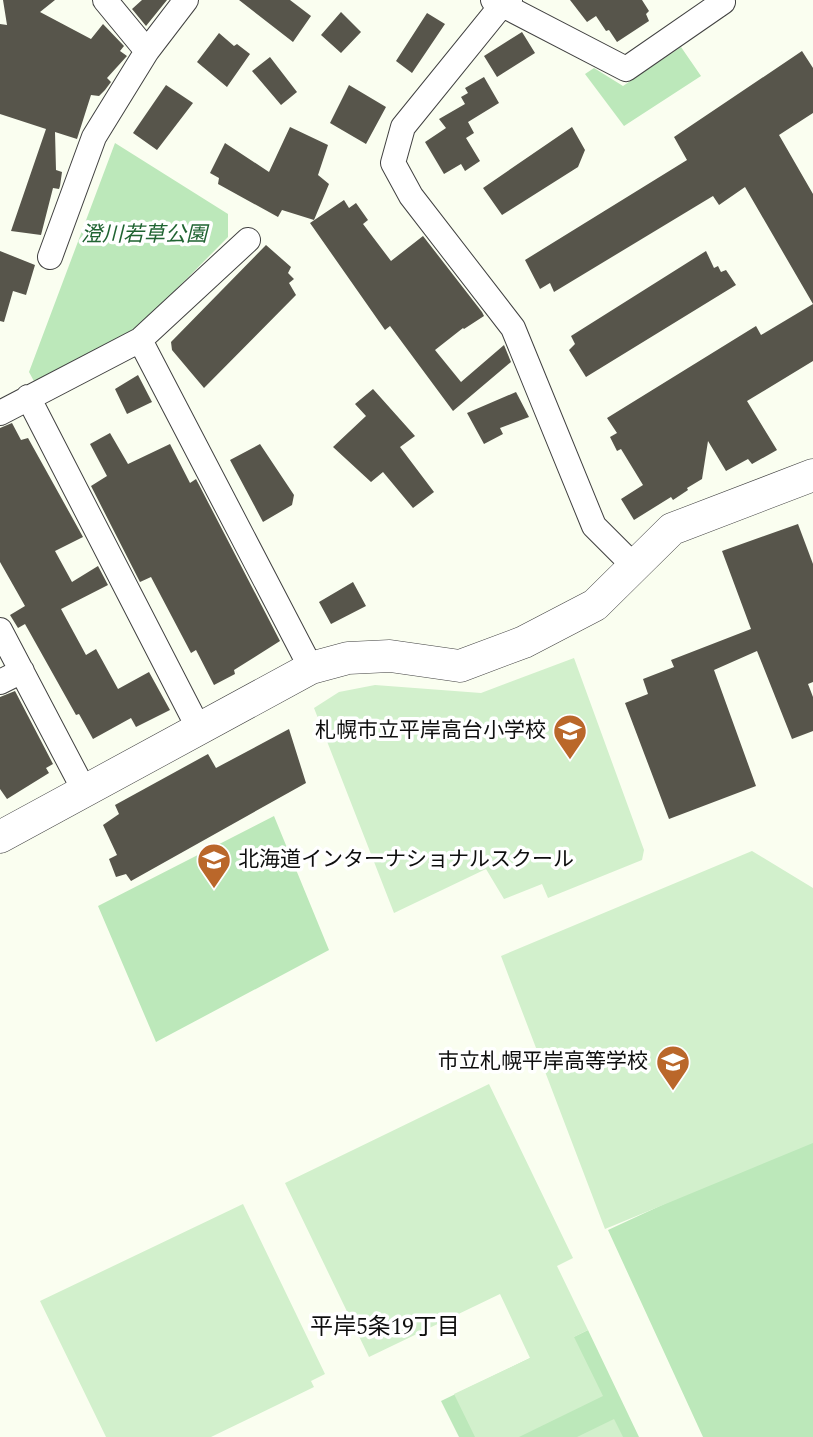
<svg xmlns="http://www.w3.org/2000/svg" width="813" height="1437" viewBox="0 0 813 1437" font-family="Spectral,'Noto Sans JP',serif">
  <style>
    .green { fill: #bce8ba }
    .pitch { fill: #d2f0cc }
    .building { fill: #57554b }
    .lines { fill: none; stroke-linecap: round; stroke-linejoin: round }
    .minor-casing { stroke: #414141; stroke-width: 26 }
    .tertiary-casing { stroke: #414141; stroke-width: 33 }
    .minor { stroke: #fff; stroke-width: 24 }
    .tertiary { stroke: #fff; stroke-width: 32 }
    .labels { text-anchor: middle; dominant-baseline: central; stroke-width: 7; stroke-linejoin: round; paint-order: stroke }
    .park-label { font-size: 21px; font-style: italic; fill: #206432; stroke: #fff }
    .poi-label { font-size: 21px; fill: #0e0e0e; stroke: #fff; text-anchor: end }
    .neighbourhood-label { font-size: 23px; fill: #0e0e0e; stroke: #fff }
  </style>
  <rect width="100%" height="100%" fill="#fafef0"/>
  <path class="green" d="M681 47 701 76 624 126 585 74 594 68 623 86Z
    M115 143 228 214V237L129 337 35 383 29 372Z
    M274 816 329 950 156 1042 98 906Z
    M813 1135V1437H703L608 1230Z
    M588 1330 639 1437H459L441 1401Z"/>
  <path class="pitch" d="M574 658 644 850 642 860 548 898 542 884 504 899 486 869 394 913 314 708 339 692 375 685 481 693Z
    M752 851 813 888V1143L605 1229 501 956Z
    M489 1084 573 1258 557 1266 588 1330 574 1337 603 1396 519 1437H475L454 1394 530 1358 500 1294 369 1357 285 1183Z
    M243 1204 325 1374 311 1381 314 1387 211 1437H106L40 1301Z
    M614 1419 623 1437H577Z"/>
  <path class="building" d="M3 0H55L40 12 91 39 103 24 124 46 120 51 127 56 107 78 111 82 105 90 99 96 91 95 77 139 55 132 56 170 62 172 60 186 59 189 53 188 41 235 11 231 46 129 0 114V24L7 25Z
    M142 0H167L146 26 132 9Z
    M239 0H290L311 16 293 42Z
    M570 0H642L649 11 646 14 649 21 617 42 609 30 606 31 596 16 587 22Z
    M341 12 361 32 341 53 321 35Z
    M427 13 445 24 412 73 396 61Z
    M522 32 535 53 497 77 484 56Z
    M219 33 234 46 237 44 250 54 227 87 197 62Z
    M802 51 813 68V113L779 135 813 194V361L747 401 777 450 752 464 748 459 726 471 708 441 702 479 687 488 688 490 673 500 671 497 634 520 621 499 643 485 621 449 617 451 610 437 617 433 607 418 756 326 761 335 813 304 745 187 719 205 713 196 554 292 550 283 540 289 525 260 687 160 674 137Z
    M270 57 297 92 281 105 252 71Z
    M484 77 499 103 468 122 474 133 466 138 480 161 465 171 461 164 444 174 425 142 446 128 439 119 465 104 461 97 468 93 465 88Z
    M166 85 193 103 157 150 133 133Z
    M349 85 386 107 366 144 330 123Z
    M290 127 328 145 318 175 329 184 314 220 282 210 278 217 218 184 219 178 210 173 225 143 269 172Z
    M572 127 585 150 578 167 502 215 483 188Z
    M344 200 349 208 356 203 368 220 363 224 391 261 423 236 482 312 484 316 464 329 463 328 435 350 461 382 504 345 511 362 453 411 390 326 385 330 310 223Z
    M266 245 291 267 288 273 294 279 289 283 296 295 204 388 172 350 171 342Z
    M0 251 35 265 26 295 13 291 4 322 0 321Z
    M706 251 714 268 718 266 721 272 726 270 736 285 586 377 569 350 575 344 571 336Z
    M138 375 152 402 127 414 115 389Z
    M373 389 415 436 400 447 434 492 413 508 383 472 371 482 333 447 366 416 355 404Z
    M516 392 529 417 500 428 503 434 484 444 467 413Z
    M12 423 21 440 28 438 83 537 55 551 72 582 98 566 108 585 61 609 86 655 96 649 118 689 149 672 170 710 136 727 131 718 93 739 79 714 76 715 25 624 18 628 10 615 25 606 0 562V428Z
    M110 433 128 464 170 444 190 483 196 479 280 641 234 670 235 674 214 685 196 650 191 653 151 577 140 582 91 486 107 476 90 444Z
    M260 444 294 495 292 505 263 522 230 460Z
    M798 524 813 564V682L808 684 813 697V731L792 739 757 651 714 670 756 786 669 819 625 703 648 694 643 679 674 667 671 660 751 629 722 551Z
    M353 582 366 606 331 624 319 602Z
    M15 691 53 764 46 768 49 773 7 799 0 789V697Z
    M289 729 306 783 131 881 126 874 116 877 109 859 117 855 103 825 119 814 115 805 208 754 216 768Z"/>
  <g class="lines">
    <g class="minor-casing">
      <path id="minor" d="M105 0 147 51
        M493 0 626 69 723 2 722 0
        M510 0 501 6 403 127 393 163 411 196 513 328 594 526 633 565
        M50 257 94 137 147 51 186 0
        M140 340 311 668
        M28 397 199 729
        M0 413 140 340 248 240
        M0 630 84 790
        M0 682 22 671"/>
    </g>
    <g class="tertiary-casing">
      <path id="tertiary" d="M0 837 311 668 348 658 390 656 460 666 524 642 595 605 672 529 813 475"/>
    </g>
    <use href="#minor" class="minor"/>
    <use href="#tertiary" class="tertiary"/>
  </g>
  <defs>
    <g id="school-pin" transform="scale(1.75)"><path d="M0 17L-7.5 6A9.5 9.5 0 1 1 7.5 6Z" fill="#ba672a" stroke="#fff"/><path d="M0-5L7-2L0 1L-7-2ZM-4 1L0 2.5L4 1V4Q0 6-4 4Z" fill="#fff"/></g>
  </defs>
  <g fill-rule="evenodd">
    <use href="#school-pin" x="570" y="731"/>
    <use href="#school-pin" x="214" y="860"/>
    <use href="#school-pin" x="673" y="1062"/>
  </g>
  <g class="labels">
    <g class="park-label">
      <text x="144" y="235">澄川若草公園</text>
    </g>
    <g class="poi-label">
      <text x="546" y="731">札幌市立平岸高台小学校</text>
      <text x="238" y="860" text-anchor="start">北海道インターナショナルスクール</text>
      <text x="648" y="1062">市立札幌平岸高等学校</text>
    </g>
    <g class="neighbourhood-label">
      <text x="385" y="1327">平岸5条19丁目</text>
    </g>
  </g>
</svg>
